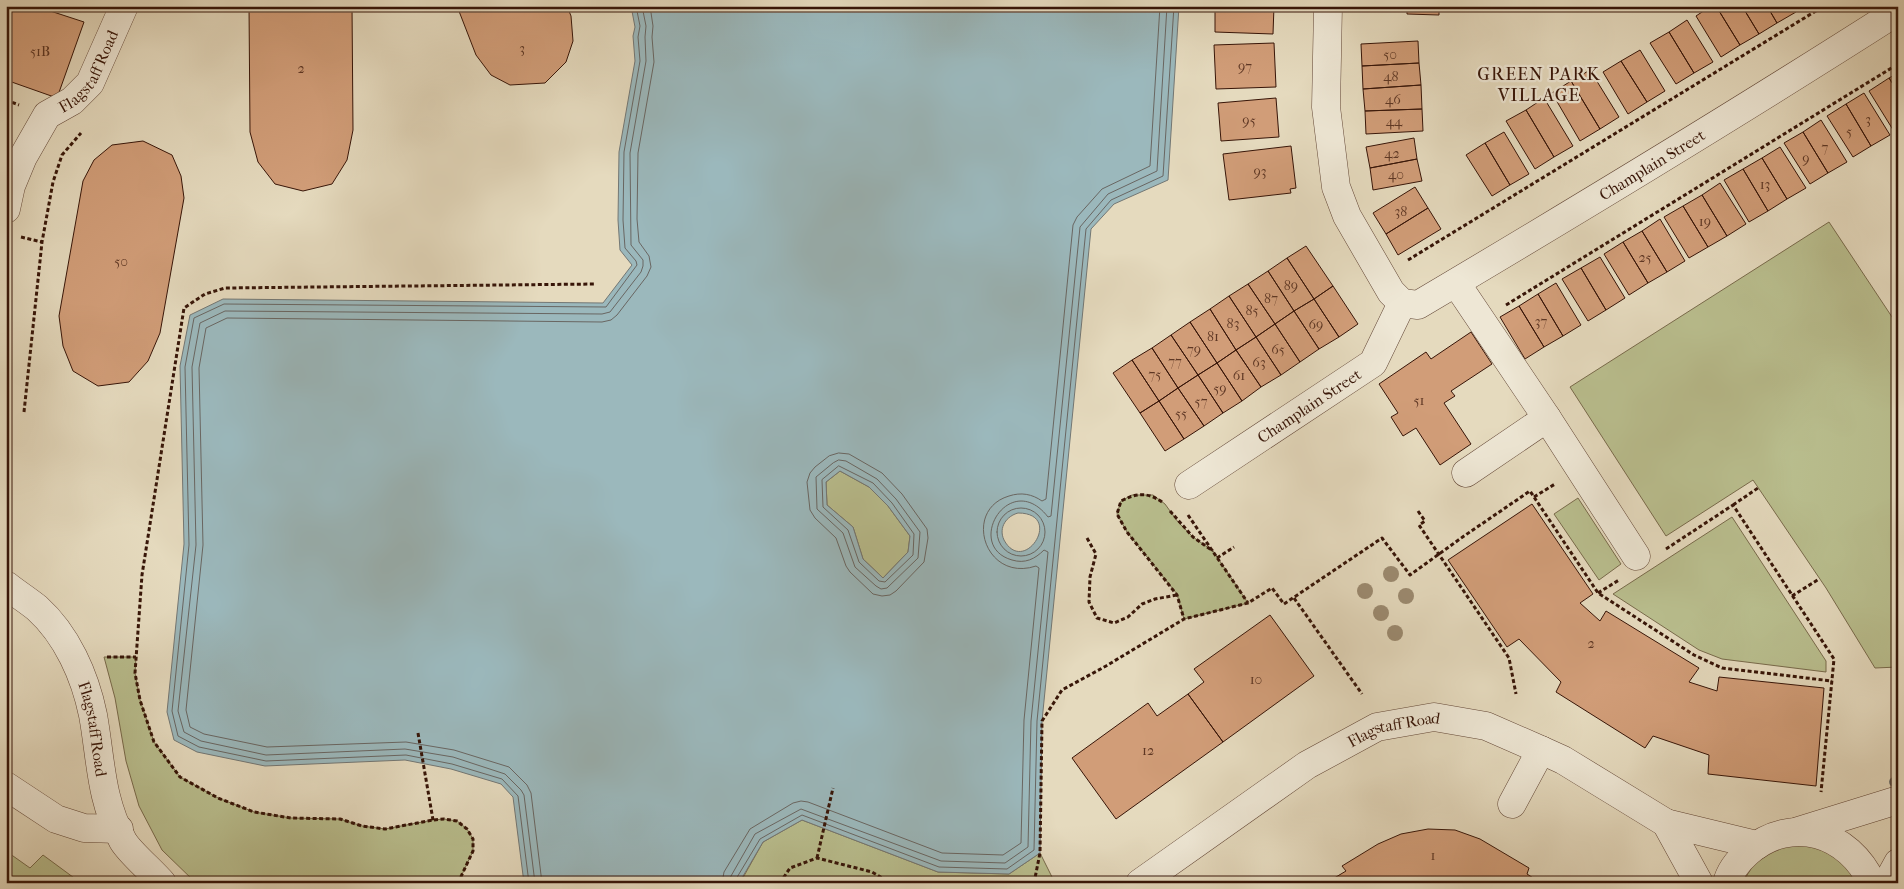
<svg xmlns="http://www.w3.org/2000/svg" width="1904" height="889" viewBox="0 0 1904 889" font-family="'IM FELL French Canon',serif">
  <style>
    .green { fill: #b9be8e; stroke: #786a4b }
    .water { fill: #9bb8bc; stroke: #737774; fill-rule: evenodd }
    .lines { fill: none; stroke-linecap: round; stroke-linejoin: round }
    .shore { stroke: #696662; stroke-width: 1 }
    .stream { stroke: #737774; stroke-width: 10 }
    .building { fill: #d19d78; stroke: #371508 }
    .minor-casing { stroke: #624636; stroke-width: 29 }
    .path { stroke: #371508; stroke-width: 3; stroke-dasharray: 4 2.5; stroke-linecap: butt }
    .minor { stroke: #eee7d5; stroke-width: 28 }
    .tree { fill: #9b8a70 }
    .labels { text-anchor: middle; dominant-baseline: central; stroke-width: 4.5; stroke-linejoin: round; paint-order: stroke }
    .number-label { font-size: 14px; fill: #5e3724 }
    .street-label { font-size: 16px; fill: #371508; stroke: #eee7d5 }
    .neighbourhood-label { font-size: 18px; letter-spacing: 1px; fill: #371508; stroke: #eee7d5 }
  </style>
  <rect width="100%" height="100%" fill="#e5dabe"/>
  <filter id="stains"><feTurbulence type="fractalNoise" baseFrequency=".004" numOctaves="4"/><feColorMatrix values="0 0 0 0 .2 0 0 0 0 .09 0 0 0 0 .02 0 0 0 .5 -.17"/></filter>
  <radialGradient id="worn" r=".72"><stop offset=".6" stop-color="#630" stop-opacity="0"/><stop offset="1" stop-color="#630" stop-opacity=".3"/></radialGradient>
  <path class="green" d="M1829 222 1898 326V667L1875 668 1826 588 1753 480 1666 536 1570 387Z
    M840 471 869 487 888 506 910 536 908 552 883 578 863 559 853 527 827 505 826 482Z
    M1132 495H1153L1165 504 1178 522 1193 537 1213 551 1248 603 1184 619 1177 594 1127 532 1117 514 1121 501Z
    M1578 498 1621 564 1599 580 1554 514Z
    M1732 517 1826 661V672L1722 659 1699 650 1613 594Z
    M104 657H136L135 673 140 700 154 742 180 777 218 798 254 812 291 818 340 819 362 826 385 829 433 820 444 819 457 821 467 829 473 839V851L458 883H196L162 850 139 806 126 761 115 698Z
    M802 820 938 872 1009 874 1040 853 1055 883H740L763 842Z
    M1811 844 1844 861 1859 883H1742L1758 858 1783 845Z
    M6 851 30 868 43 855 81 883H6Z"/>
  <path class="water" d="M631 6H1179L1168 180 1114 204 1091 229 1042 721 1040 853 1009 874 938 872 802 820 763 842 739 883H524L513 797 501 784 451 769 405 760 265 766 197 752 174 740 167 712 184 544 180 366 190 315 223 299 603 303 632 265 620 250 618 220 619 152 635 61 633 36 635 27ZM840 471 869 487 888 506 910 536 908 552 883 578 863 559 853 527 827 505 826 482ZM1018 513C1065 513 1024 577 1004 540 998 527 1007 516 1018 513Z"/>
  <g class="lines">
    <path class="shore" d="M839 453 849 454 882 473 902 494 927 529 928 538 924 562 896 591 890 595 882 596 873 594 850 572 846 566 836 538 815 518 810 510 807 482 810 473 815 467 829 456Z
      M839 460 846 461 877 479 896 499 920 532 918 558 887 588 881 589 876 586 855 567 843 533 817 509 816 477 833 463Z
      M839 466 873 483 892 503 914 534 913 555 885 582 879 581 859 562 848 530 823 507 822 480Z
      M997 532a24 24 0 1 1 48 0a24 24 0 1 1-48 0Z
      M529 883 518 796 502 779 452 764 406 755 266 761 199 747 178 736 172 711 189 545 185 367 194 318 224 304 606 307 637 265 636 261 625 248 623 220 624 152 640 61 638 37 640 26 636 6
      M535 883 524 795 521 790 505 774 453 757 405 749 266 755 201 741 184 732 178 711 196 545 192 367 200 323 225 311 602 314 610 312 641 272 643 266V260L631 245 630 153 646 61 645 37 646 26 642 6
      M542 883 531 793 527 785 509 767 454 750 406 742 267 747 204 734 190 727 186 710 203 545 199 368 206 328 227 318 602 322 611 320 617 315 647 276 651 267 649 256 639 242 637 219 638 153 654 62 652 37 653 26 650 6
      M722 883 724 872 750 829 793 803 801 801 808 802 942 853 1003 855 1021 843 1024 720 1039 568 1036 566C985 583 962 510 1009 496 1021 492 1032 494 1042 501L1046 499 1073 225 1077 217 1102 189 1150 166 1160 6
      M729 883 731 876 755 834 801 809 941 861 1005 863 1028 847 1031 721 1048 552 1044 550C1035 559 1025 564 1012 560 963 546 1010 468 1048 517L1051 516 1080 227 1108 194 1157 171 1167 6
      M736 883V879L760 839 802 815 939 867 1007 869 1034 850 1037 721 1086 229 1111 200 1163 176 1174 6"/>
    <path class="stream" d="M1894 782 1898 779"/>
  </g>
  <path class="building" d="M6 6H35L84 22 57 98 6 80Z
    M249 6H352L353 130 347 160 332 184 303 191 275 184 258 162 250 132Z
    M457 6H567L571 16 573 41 566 62 545 83 510 85 491 75 476 55Z
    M1215 6H1274L1273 34 1215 32Z
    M1407 6H1439V15L1407 14Z
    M1711 6H1716L1740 45 1721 57 1696 16Z
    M1716 6H1742L1759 34 1740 45Z
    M1742 6H1767L1777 23 1759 34Z
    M1767 6H1792L1796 12 1777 23Z
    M1687 20 1713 62 1694 73 1669 32Z
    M1669 32 1694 73 1676 84 1650 43Z
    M1418 41 1419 63 1362 66 1361 44Z
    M1274 43 1276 87 1216 89 1214 45Z
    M1640 50 1665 91 1647 102 1621 61Z
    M1621 61 1647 102 1628 114 1603 72Z
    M1419 63 1421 85 1363 89 1362 66Z
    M1590 70 1619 117 1600 129 1571 81Z
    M1898 73V92L1889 78Z
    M1889 78 1898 92V131L1895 133 1869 91Z
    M1571 81 1600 129 1580 141 1552 93Z
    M1421 85 1422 109 1365 111 1363 89Z
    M1864 93 1890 135 1871 146 1846 104Z
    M1276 98 1279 137 1221 141 1218 103Z
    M1544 98 1573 146 1554 157 1526 110Z
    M1846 104 1871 146 1853 157 1827 116Z
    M1422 109 1423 131 1366 134 1365 111Z
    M1526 110 1554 157 1535 169 1506 121Z
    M1821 120 1847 162 1828 173 1803 132Z
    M1504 132 1529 174 1510 185 1485 143Z
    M1803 132 1828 173 1810 184 1784 143Z
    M1414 138 1417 159 1370 168 1366 147Z
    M143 141 172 155 181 176 184 198 160 333 148 361 129 382 98 386 73 371 63 346 59 316 83 181 94 160 112 145Z
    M1485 143 1510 185 1492 196 1466 155Z
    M1291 146 1296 188 1290 189 1291 193 1229 200 1223 154Z
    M1780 147 1806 188 1787 199 1762 158Z
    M1762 158 1787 199 1768 211 1743 169Z
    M1417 159 1422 181 1373 190 1370 168Z
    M1743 169 1768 211 1749 222 1724 180Z
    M1720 183 1746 224 1727 236 1702 195Z
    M1415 187 1428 208 1386 234 1373 213Z
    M1702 195 1727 236 1708 247 1683 206Z
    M1683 206 1708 247 1689 258 1664 217Z
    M1428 208 1441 229 1398 255 1386 234Z
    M1660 219 1685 261 1667 272 1642 231Z
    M1642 231 1667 272 1648 283 1623 242Z
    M1623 242 1648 283 1629 295 1604 254Z
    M1306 246 1333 286 1314 299 1287 258Z
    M1600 257 1625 298 1606 310 1581 268Z
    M1287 258 1314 299 1294 311 1268 271Z
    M1581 268 1606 310 1588 321 1562 279Z
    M1268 271 1294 311 1275 324 1248 284Z
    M1556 283 1581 325 1563 336 1538 294Z
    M1248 284 1275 324 1256 337 1229 296Z
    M1333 286 1358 324 1339 337 1314 299Z
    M1538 294 1563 336 1544 347 1519 306Z
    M1229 296 1256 337 1236 350 1210 309Z
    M1314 299 1339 337 1319 349 1294 311Z
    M1519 306 1544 347 1525 359 1500 317Z
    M1210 309 1236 350 1217 363 1190 322Z
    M1294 311 1319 349 1300 362 1275 324Z
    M1190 322 1217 363 1198 375 1171 335Z
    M1275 324 1300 362 1281 375 1256 337Z
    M1471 332 1492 364 1451 391 1455 396 1444 403 1471 444 1440 465 1416 428 1403 436 1391 417 1398 413 1379 384 1426 352 1431 359Z
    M1171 335 1198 375 1178 388 1152 348Z
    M1256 337 1281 375 1261 387 1236 350Z
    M1152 348 1178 388 1159 401 1132 360Z
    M1236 350 1261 387 1242 401 1217 363Z
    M1132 360 1159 401 1140 413 1113 373Z
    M1217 363 1242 401 1223 413 1198 375Z
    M1198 375 1223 413 1204 426 1178 388Z
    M1178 388 1204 426 1184 439 1159 401Z
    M1159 401 1184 439 1165 451 1140 413Z
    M1532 504 1593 594 1580 603 1600 621 1606 611 1699 668 1689 682 1717 691 1719 677 1824 688 1816 786 1708 774 1709 755 1653 736 1645 748 1556 692 1561 682 1519 639 1507 647 1448 560Z
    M1270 615 1314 676 1223 742 1188 694 1204 682 1194 669Z
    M1188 694 1223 742 1116 819 1072 758 1148 703 1157 716Z
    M1428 829 1455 830 1480 839 1529 868 1527 874 1541 883H1326L1346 871 1342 866 1378 844 1401 834Z"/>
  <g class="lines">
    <g class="minor-casing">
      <g id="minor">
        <path id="s1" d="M1328 6 1326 107 1336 187 1347 216 1391 292 1402 303 1418 305C1580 209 1740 112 1898 11"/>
        <path id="s2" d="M6 209 11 186 23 157 47 115 72 101 90 83 124 6"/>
        <path d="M1456 283 1547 418"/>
        <path d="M1466 473 1547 418 1636 556"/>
        <path id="s3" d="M1189 485 1373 363 1402 303"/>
        <path id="s4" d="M6 585C16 593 27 600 37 608 67 635 85 676 93 715 101 759 100 799 123 841 130 853 152 871 162 883"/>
        <path d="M6 786 56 819 84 828 119 829"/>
        <path d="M1512 804 1541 750"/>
        <path d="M1666 823 1699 883"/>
        <path d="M1798 831 1898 800"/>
        <path id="s5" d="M1140 883 1307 765 1377 727 1434 717 1486 726 1541 750 1563 760 1666 823 1757 845"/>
        <path d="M1727 883C1730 871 1739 860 1748 852 1792 814 1849 833 1872 883"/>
        <path d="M1887 883 1898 863"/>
      </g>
    </g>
    <path class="path" d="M6 100 19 105
      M21 237 42 242
      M1408 260 1824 6
      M1506 305 1898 64
      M24 412 42 242 53 182 62 155 81 133
      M1534 497 1555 484
      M1162 502C1148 492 1136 493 1121 501L1117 514 1127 532 1177 595 1184 619
      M1733 505 1758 488
      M1170 511 1193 537 1213 551
      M1418 511 1425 521 1419 525 1509 658 1516 694
      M1188 515 1248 603
      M1087 538 1096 554 1090 577 1089 602 1097 618 1114 623 1128 617 1142 604 1155 599 1177 595
      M1666 549 1733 505 1834 659 1821 792
      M1217 558 1234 547
      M1598 593 1619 580
      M1792 596 1819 579
      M1294 598 1362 694
      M107 657H136
      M418 733 433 820
      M817 858 833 788
      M458 883 473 851V839L467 829 457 821 444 819 433 820 385 829 362 826 340 819 291 818 254 812 218 798 180 777 154 742 140 700 135 673 142 575 184 308 205 294 225 288 595 284
      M780 883 790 868 817 858 872 872 891 883
      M1034 883 1040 853 1042 721 1062 690 1106 666 1184 619 1248 603 1272 588 1284 604 1382 538 1410 575 1464 536 1530 491 1598 593 1694 655 1722 668 1832 681"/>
    <use href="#minor" class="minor"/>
  </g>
  <g class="tree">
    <circle cx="1391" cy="574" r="8"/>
    <circle cx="1365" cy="591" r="8"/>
    <circle cx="1406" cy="596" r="8"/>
    <circle cx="1381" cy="613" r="8"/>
    <circle cx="1395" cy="633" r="8"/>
  </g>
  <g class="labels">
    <g class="number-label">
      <text x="522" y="48">3</text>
      <text x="40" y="51">51B</text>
      <text x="1390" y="54">50</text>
      <text x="1245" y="66">97</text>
      <text x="301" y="68">2</text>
      <text x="1391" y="76">48</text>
      <text x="1393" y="99">46</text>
      <text x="1868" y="119">3</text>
      <text x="1249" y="120">95</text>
      <text x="1394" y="121">44</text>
      <text x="1849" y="131">5</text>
      <text x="1825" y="147">7</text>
      <text x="1392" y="153">42</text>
      <text x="1806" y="158">9</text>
      <text x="1260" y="171">93</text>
      <text x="1396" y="174">40</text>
      <text x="1765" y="184">13</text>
      <text x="1401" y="211">38</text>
      <text x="1705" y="221">19</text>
      <text x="1645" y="257">25</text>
      <text x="121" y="261">50</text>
      <text x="1291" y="285">89</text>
      <text x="1271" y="298">87</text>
      <text x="1252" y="310">85</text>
      <text x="1541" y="321">37</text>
      <text x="1233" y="323">83</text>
      <text x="1316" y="324">69</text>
      <text x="1213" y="336">81</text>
      <text x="1194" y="349">79</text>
      <text x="1278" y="349">65</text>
      <text x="1175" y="361">77</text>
      <text x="1259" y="362">63</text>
      <text x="1155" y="374">75</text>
      <text x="1239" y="375">61</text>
      <text x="1220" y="388">59</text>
      <text x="1419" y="400">51</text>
      <text x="1201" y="401">57</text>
      <text x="1181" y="413">55</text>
      <text x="1591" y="643">2</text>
      <text x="1256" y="679">10</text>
      <text x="1148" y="750">12</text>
      <text x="1433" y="855">1</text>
    </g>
    <g class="street-label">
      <text stroke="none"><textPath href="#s2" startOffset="166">Flagstaff Road</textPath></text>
      <text stroke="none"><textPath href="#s1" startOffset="605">Champlain Street</textPath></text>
      <text stroke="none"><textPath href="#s3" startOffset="144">Champlain Street</textPath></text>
      <text stroke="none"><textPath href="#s4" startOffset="175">Flagstaff Road</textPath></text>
      <text stroke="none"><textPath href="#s5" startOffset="300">Flagstaff Road</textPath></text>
    </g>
    <g class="neighbourhood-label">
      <text x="1539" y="74">GREEN PARK<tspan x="1539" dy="21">VILLAGE</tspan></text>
    </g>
  </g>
  <rect width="1904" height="889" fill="none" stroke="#e5dabe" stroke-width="25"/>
  <rect x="8" y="8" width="1889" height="874" fill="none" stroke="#371508" stroke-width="2.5"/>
  <rect x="12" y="12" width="1879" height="864" fill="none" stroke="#371508"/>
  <rect width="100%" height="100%" filter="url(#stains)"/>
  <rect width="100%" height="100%" fill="url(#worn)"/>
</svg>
